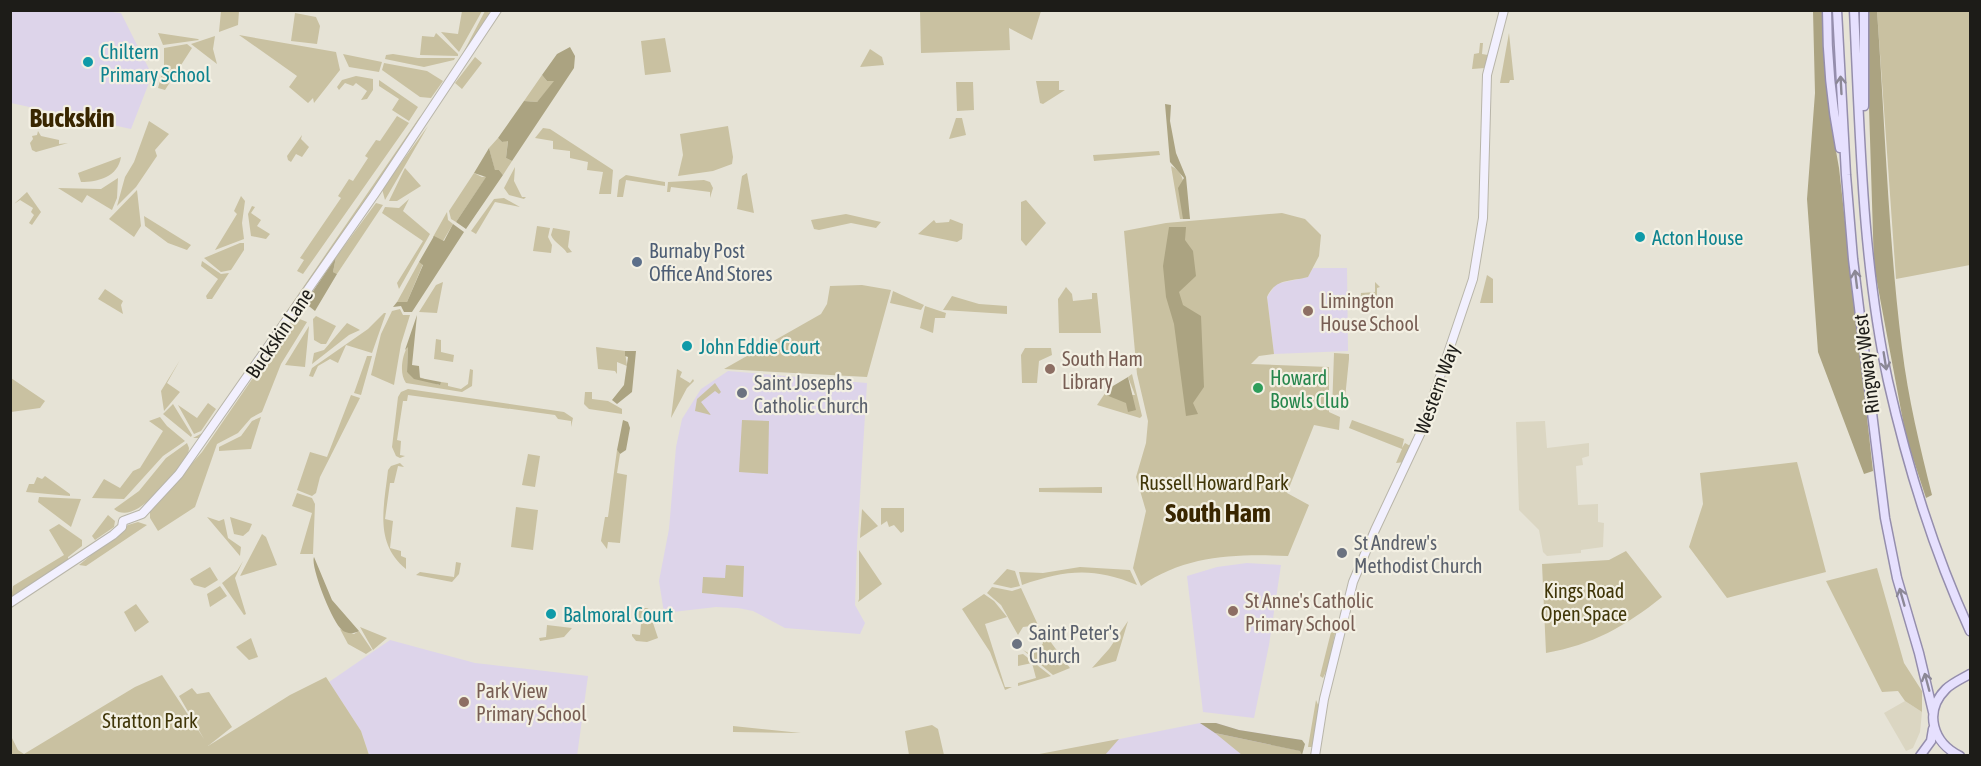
<svg xmlns="http://www.w3.org/2000/svg" width="1981" height="766" viewBox="0 0 1981 766" font-family="'Asap Condensed',sans-serif">
  <style>
    .built { fill: #dbd6c2 }
    .education { fill: #ddd4ea }
    .green { fill: #c9c1a1 }
    .forest { fill: #aba381 }
    .lines { fill: none; stroke-linecap: round; stroke-linejoin: round }
    .secondary-casing { stroke: #b8b5a9; stroke-width: 10 }
    .primary-casing { stroke: #958ead; stroke-width: 11 }
    .secondary { stroke: #f2f0fe; stroke-width: 8 }
    .primary { stroke: #e6e0fe; stroke-width: 8 }
    .oneway { stroke: #8c8896 }
    .culture-dot { fill: #0f9aa8; stroke: #f3f0e3; stroke-width: 2 }
    .service-dot { fill: #5c6f8a; stroke: #f3f0e3; stroke-width: 2 }
    .education-dot { fill: #8d6e63; stroke: #f3f0e3; stroke-width: 2 }
    .leisure-dot { fill: #2e9e5b; stroke: #f3f0e3; stroke-width: 2 }
    .worship-dot { fill: #6b7280; stroke: #f3f0e3; stroke-width: 2 }
    .labels { text-anchor: middle; dominant-baseline: central; stroke-width: 4.5; stroke-linejoin: round; paint-order: stroke }
    .culture-label { font-size: 20px; fill: #0d838f; stroke: #f3f0e3; text-anchor: start }
    .service-label { font-size: 20px; fill: #4e5e75; stroke: #f3f0e3; text-anchor: start }
    .education-label { font-size: 20px; fill: #785e54; stroke: #f3f0e3; text-anchor: start }
    .street-label { font-size: 20px; fill: #1d1c18; stroke: #f3f0e3 }
    .leisure-label { font-size: 20px; fill: #27864d; stroke: #f3f0e3; text-anchor: start }
    .worship-label { font-size: 20px; fill: #5b616d; stroke: #f3f0e3; text-anchor: start }
    .park-label { font-size: 20px; fill: #403608; stroke: #f3f0e3 }
    .district-label { font-size: 26px; font-weight: bold; fill: #392600; stroke: #f3f0e3 }
  </style>
  <rect width="100%" height="100%" fill="#e6e3d6"/>
  <path class="built" d="M1545 421 1547 448 1589 443V456L1582 458 1583 465 1576 466 1578 505 1598 504V522L1604 523 1603 547 1581 550V553L1547 556 1543 552 1539 530 1519 510 1516 422Z
    M1905 701 1922 712 1920 732 1913 748 1906 751 1884 713Z"/>
  <path class="education" d="M93 10 121 13 152 75 131 129 11 103V11Z
    M1313 268H1347L1348 351 1274 354 1267 297 1276 284 1308 277Z
    M728 371 867 383 857 545 855 605 865 623 860 634 785 628 753 611 738 608 716 607 664 613 659 581 669 529 676 447 682 419 701 389Z
    M1247 563 1281 565 1269 645 1254 718 1203 712 1187 576 1217 567Z
    M390 640 475 663 588 676 577 756 369 755 361 731 329 682Z
    M1200 723H1216L1239 730 1302 740V755L1034 756Z"/>
  <path class="green" d="M221 11H239L238 25 219 32Z
    M462 11H482L459 52 441 32 458 34Z
    M485 11 491 13 472 45 462 55Z
    M920 11V10L1041 11 1032 40 1009 28 1010 50 921 53Z
    M1877 11H1970V265L1896 279Z
    M295 13 316 17 320 26 317 44 291 41Z
    M158 33 198 39 199 40 163 45Z
    M436 33 458 54V56L420 55 422 36 434 37Z
    M1509 33 1514 80H1510L1509 83H1500Z
    M239 35 336 52 340 70 314 103 313 98 308 103 289 87 297 76Z
    M215 36 213 49 217 64 191 44Z
    M665 38 671 72 645 75 641 41Z
    M1480 43H1483L1482 54 1488 55 1485 68 1472 69 1474 54 1479 53Z
    M187 44 192 48 165 90 158 88 164 66V48Z
    M870 49 882 57 884 65 860 67Z
    M343 54 382 62 379 72 349 67Z
    M393 54 418 58H455L454 60 424 67 385 59 386 55Z
    M475 57 482 63 462 89 455 83Z
    M384 63 427 71 443 81 431 98 420 97 382 70Z
    M542 75 547 81H555L537 102 524 101Z
    M356 76 373 79V90L367 99 361 100 367 91 356 83 353 86 345 83 339 90 337 87 342 80Z
    M379 80 418 107 409 121 392 110 399 99 379 86Z
    M1036 81H1059V90H1065L1043 104 1040 103Z
    M956 82H973L974 110 957 111Z
    M421 115 412 133 200 438H193L204 432Z
    M397 116 409 123 303 274 297 271 304 260 300 258 341 198 338 196 349 179 353 181 368 158 365 156 376 140 380 141Z
    M956 118H962L966 135 949 139Z
    M149 121 169 134 155 150 157 156 136 187 117 206 125 177 134 162Z
    M428 126 385 200 382 189Z
    M728 126 733 157 732 164 713 171 678 176 683 155 680 134Z
    M543 128 550 129 613 170 611 194H599L603 172 587 170 588 162 570 158V151L553 149V141L535 138Z
    M38 131 41 136 59 140V144L68 143 36 152 32 150 30 143 33 139 32 136 37 135Z
    M302 135 301 139 309 147 302 157 296 154 291 162 288 160 287 156Z
    M498 138 502 142 508 140 506 158 512 161 503 175 499 170 495 171 489 148Z
    M1159 151 1160 155 1094 161 1093 155Z
    M121 157C118 177 98 182 81 182L78 173Z
    M1171 166C1190 174 1184 201 1183 219H1180Z
    M515 167 514 181 522 197H526L524 199 509 195 504 188Z
    M405 168 421 186 397 201H389Z
    M474 173 482 177 487 176 456 222 451 219 449 211Z
    M747 173 754 213 737 209 742 176Z
    M626 175 665 182V186L626 180 623 197H617L619 180Z
    M118 178 117 198 112 210 87 195 82 203 58 188 101 189Z
    M704 180 710 182 713 188 710 198V192L671 187 670 192H667L668 182Z
    M137 190 141 226 134 237 109 219Z
    M27 192 41 212 32 225 29 223 34 215 31 212 33 208 20 200 14 204Z
    M241 196 245 201 242 223 244 239 215 250 237 214 234 211Z
    M504 198 520 207 495 202 476 234 471 231 494 199Z
    M409 199 403 211 430 234 399 289 397 283 423 241 382 213 385 207 399 208Z
    M1026 200 1046 223 1026 246 1021 240V202Z
    M376 203 383 205 337 274 333 272 336 257Z
    M252 206 255 207 251 213 261 220 257 226 270 234 266 239 251 236 248 214Z
    M447 212 448 220 453 224 443 241 433 237Z
    M1282 213 1305 219 1321 235 1319 256 1308 277C1289 282 1276 278 1267 297L1274 354 1259 356 1251 364 1329 367V412L1340 417 1339 430 1314 425 1287 493 1309 505 1288 556C1235 554 1186 555 1141 586L1133 568 1146 511 1136 477 1146 443 1148 421 1137 374 1124 231 1166 223Z
    M846 214 881 222 876 228 851 223 819 230 814 229 811 220Z
    M144 216 191 245 187 250 168 243 145 226Z
    M950 219 963 224 962 239 957 242 918 234 934 220 936 223 949 222Z
    M537 226 550 228 548 237 552 245 551 253 533 251Z
    M553 228 570 231 568 247 572 252 567 253C562 245 554 243 551 235Z
    M240 243H244V250L231 270 221 272 204 258Z
    M202 261 221 274 229 273 212 299H207L206 296 218 279 201 266Z
    M419 262 423 264 407 302H397Z
    M1487 275 1493 279V303H1480Z
    M443 282 437 313 419 312 436 285Z
    M1375 282 1380 287 1377 288V299L1372 308H1360L1361 293 1375 292Z
    M862 285 891 290 867 377 724 369 821 314 827 304 830 286Z
    M1066 287 1072 294 1073 301 1092 299V293H1097L1101 333H1059L1058 299Z
    M105 289 123 301 121 305 123 314 98 299Z
    M893 291 924 305 921 310 890 303Z
    M952 296 979 304 1007 306V314L943 310Z
    M925 306 946 313 945 318H935L933 333 920 328Z
    M400 309 403 315H410L401 344 394 385 371 375 381 334 392 311Z
    M384 313H386L372 353 346 345 338 363 330 359 318 366 313 377 309 376 312 368 368 329Z
    M316 316 336 326 326 344H321L314 340 313 319Z
    M295 317 307 322 281 364 262 412 251 418 238 433 217 444 195 507 158 531 150 518V511L202 452Z
    M347 323 360 330 349 335 312 364 314 353 324 350Z
    M309 326 305 367 285 365Z
    M436 339 441 340V352L454 355 453 362 434 359Z
    M408 346 407 372 439 385 441 382 448 383V386L461 389 468 384 470 369 473 370 472 386 462 392 406 383C399 374 402 355 408 346Z
    M596 347 625 351 627 366 617 362V374L615 371 598 369Z
    M1025 348H1051L1052 355 1039 361 1037 383H1022L1021 355Z
    M1334 353 1349 354V359L1344 408 1332 410Z
    M367 356H372L361 395 354 393Z
    M180 360 167 383 180 392 164 411 161 391Z
    M677 369 682 372 680 377 690 383 693 379 694 381 687 388 671 418Z
    M1132 374 1142 416 1140 418 1097 405 1108 389 1106 395H1135L1128 377Z
    M11 378 45 401 40 408 11 412Z
    M715 383 721 392 719 394 715 391 701 402 711 415 695 411 697 399Z
    M408 389 564 412 573 418 571 427V421L558 419 555 415 408 395 407 401H403L397 440 401 441 400 455 405 456 400 458 396 456 392 447 398 397 401 392Z
    M585 392H592V399L608 401 622 409V414L589 409 584 404Z
    M351 395 360 398 320 477 316 493 312 496 297 490 310 452 327 457Z
    M208 403 216 409 201 431 194 434 178 405 197 418Z
    M173 404 192 435 191 437 163 414Z
    M160 417 167 426 185 441 163 456 124 499 92 498 104 479 120 488 133 471 140 468 163 431 149 421Z
    M261 417 251 449 219 451V447L241 436 252 421Z
    M742 420 769 421 768 474 739 472Z
    M1352 420 1404 439 1402 448 1405 443 1412 447 1405 462 1396 463 1402 449 1349 428Z
    M187 443 189 448 188 456C175 471 136 528 114 509L139 491 166 458Z
    M617 450 620 454 617 473 627 475 620 543 608 542 607 549 601 541 605 517H608Z
    M528 454 540 456 535 487 522 485Z
    M1797 462 1826 572 1727 598 1689 547 1703 504 1700 473Z
    M400 463 404 467 398 466 394 483H390L385 519 393 521 390 548 401 551V556L406 558V569C374 543 384 507 388 470L391 466Z
    M45 476 70 494V496L26 492 29 484H34L37 477 42 479Z
    M1102 487V493L1039 492V488Z
    M297 493 312 498 315 504 313 554H300L312 513 292 506Z
    M39 497 81 499 71 527 38 502Z
    M516 507 538 510 533 550 511 547Z
    M881 508H904V531L901 533 894 525 889 527 887 521 881 525Z
    M862 509 878 526 860 538Z
    M108 515 115 521 114 527 95 540 92 536Z
    M207 517 219 521 224 519 228 538 241 547 240 556Z
    M230 517 252 524 249 531 243 536 234 534Z
    M138 522 147 525 86 566 79 565 128 525Z
    M59 524 82 540V546L68 557V560L11 599 13 586 64 555 49 530Z
    M262 534 266 537 277 565 240 576Z
    M859 550 882 584 858 602 859 599Z
    M1626 551 1662 597C1626 626 1592 645 1546 653L1542 564 1609 560Z
    M243 561 235 578 246 614 244 615 222 583 237 571Z
    M456 562 461 563 459 574 452 582 416 575 420 572 454 577Z
    M726 565 744 566 743 597 702 593 703 577 725 578Z
    M210 567 218 580 205 588 194 585 190 579Z
    M1080 567 1130 570 1137 585C1093 567 1066 570 1022 585L1019 572 1043 573Z
    M1877 568 1904 663 1922 691V712L1905 701 1898 691 1882 692 1826 581Z
    M1007 569 1015 571 1020 586 1011 588 993 584Z
    M220 586 227 596 210 607 207 594Z
    M992 587 1012 591 1021 588 1038 625 1070 668 1053 675 1023 650 1030 654 1038 652 1043 643 1040 630 1031 626 1023 627 1018 635 1001 605 987 593Z
    M984 594 994 601 1007 617 985 624 1005 687H1012L1005 690 990 652 962 609Z
    M136 604 149 622 135 632 124 612Z
    M643 608H648L658 638 647 642 636 641 632 636V634L640 635 641 624 635 623 638 610Z
    M1128 621 1116 661 1092 668 1109 649Z
    M547 625 572 628 564 637 540 641 539 638 546 637Z
    M360 627 387 638 373 650Z
    M340 629 354 634 359 631 372 650 366 654 348 644Z
    M1331 632 1335 633 1329 665 1323 678 1320 676Z
    M251 638 258 657 249 660 236 647Z
    M1023 654 1051 676 1018 686V683L1036 678 1032 663 1018 666V655Z
    M162 675 204 739 179 696 192 688 197 694 209 692 232 727 208 746 290 695 326 677 361 731 369 755H11V736L18 750 24 754 135 687Z
    M1316 700 1319 707 1313 747H1308Z
    M932 725 938 729 944 755H909L905 731Z
    M733 726 801 733 733 732Z
    M1215 733 1301 751 1302 755H1242Z
    M1119 739 1105 755H1034Z"/>
  <path class="forest" d="M1813 11H1824L1830 117 1839 168 1873 471 1864 474 1818 352 1807 199 1815 93Z
    M1866 11H1877C1885 123 1888 236 1902 348 1908 398 1920 447 1932 495L1926 498 1906 437 1874 266Z
    M570 47 575 56 574 68 512 161 506 158 508 141 502 142 498 138 524 101 537 102 554 81H547L542 75 557 54Z
    M1165 104 1171 105 1170 121 1176 153 1186 177 1190 219H1183L1178 188 1184 178 1170 162Z
    M489 148 495 170H499L503 175 466 229 456 222 486 177 474 173Z
    M453 224 464 232 412 312H404L401 306 393 307 397 302H407L423 265 419 262 434 236 444 241Z
    M1169 227H1186L1185 240 1193 251 1196 276 1179 292 1183 305 1201 316 1204 387 1193 403 1198 414 1186 416 1174 324 1166 297 1163 266Z
    M336 257 333 272 337 274 315 311 305 303Z
    M417 315 412 365 419 366 420 378 441 382 440 385 414 379 407 372 408 347 405 350Z
    M625 351H636L632 392 617 404 612 400 624 385 628 357 625 356Z
    M1128 377 1136 410 1128 412 1126 403 1106 395 1108 389Z
    M623 420 628 422 630 428 626 450 620 454 617 450Z
    M314 557 332 600 359 631C354 634 347 634 342 630 332 622 310 566 314 557Z
    M1200 723H1216L1239 730 1302 740 1305 744 1302 755 1300 751 1215 733Z"/>
  <g class="lines">
    <g class="secondary-casing">
      <path id="secondary" d="M10 603 113 535 122 527 123 521 142 514 179 474 374 195 497 10
        M1315 756 1324 699 1353 582 1375 530 1422 430 1473 279 1483 218 1487 75 1504 10"/>
    </g>
    <g class="primary-casing">
      <path id="primary" d="M1827 10C1827 57 1831 102 1840 148
        M1837 10 1846 175 1853 259 1885 518 1897 578 1919 653 1933 712
        M1854 10C1860 133 1862 260 1888 381 1907 465 1934 552 1970 631
        M1864 10V106
        M1920 756 1931 741 1933 729
        M1960 756C1933 743 1923 712 1946 689 1952 683 1963 678 1970 674"/>
    </g>
    <use href="#secondary" class="secondary"/>
    <use href="#primary" class="primary"/>
  </g>
  <defs><path id="oneway-shaft" d="M-6 0H5M1.5-3L5.5 0L1.5 3" fill="none" stroke-width="1.6" stroke-linecap="round" stroke-linejoin="round" transform="scale(1.5)"/></defs>
  <g class="oneway">
    <use href="#oneway-shaft" transform="translate(1841 85) rotate(-93)"/>
    <use href="#oneway-shaft" transform="translate(1856 279) rotate(-97)"/>
    <use href="#oneway-shaft" transform="translate(1885 361) rotate(81)"/>
    <use href="#oneway-shaft" transform="translate(1902 597) rotate(-106)"/>
    <use href="#oneway-shaft" transform="translate(1927 682) rotate(-105)"/>
  </g>
  <g class="culture-dot">
    <circle cx="88" cy="62" r="6"/>
    <circle cx="1640" cy="237" r="6"/>
    <circle cx="687" cy="346" r="6"/>
    <circle cx="551" cy="614" r="6"/>
  </g>
  <circle class="service-dot" cx="637" cy="262" r="6"/>
  <g class="education-dot">
    <circle cx="1308" cy="311" r="6"/>
    <circle cx="1050" cy="369" r="6"/>
    <circle cx="1233" cy="611" r="6"/>
    <circle cx="464" cy="702" r="6"/>
  </g>
  <circle class="leisure-dot" cx="1258" cy="388" r="6"/>
  <g class="worship-dot">
    <circle cx="742" cy="393" r="6"/>
    <circle cx="1342" cy="553" r="6"/>
    <circle cx="1017" cy="644" r="6"/>
  </g>
  <g class="labels">
    <g class="culture-label">
      <text x="100" y="51">Chiltern<tspan x="100" dy="23">Primary School</tspan></text>
      <text x="1652" y="237">Acton House</text>
      <text x="699" y="346">John Eddie Court</text>
      <text x="563" y="614">Balmoral Court</text>
    </g>
    <g class="service-label">
      <text x="649" y="250">Burnaby Post<tspan x="649" dy="23">Office And Stores</tspan></text>
    </g>
    <g class="education-label">
      <text x="1320" y="300">Limington<tspan x="1320" dy="23">House School</tspan></text>
      <text x="1062" y="358">South Ham<tspan x="1062" dy="23">Library</tspan></text>
      <text x="1245" y="600">St Anne's Catholic<tspan x="1245" dy="23">Primary School</tspan></text>
      <text x="476" y="690">Park View<tspan x="476" dy="23">Primary School</tspan></text>
    </g>
    <g class="street-label">
      <text transform="translate(279 333) rotate(-56)">Buckskin Lane</text>
      <text transform="translate(1866 364) rotate(-97)">Ringway West</text>
      <text transform="translate(1436 389) rotate(-70)">Western Way</text>
    </g>
    <g class="leisure-label">
      <text x="1270" y="377">Howard<tspan x="1270" dy="23">Bowls Club</tspan></text>
    </g>
    <g class="worship-label">
      <text x="754" y="382">Saint Josephs<tspan x="754" dy="23">Catholic Church</tspan></text>
      <text x="1354" y="542">St Andrew's<tspan x="1354" dy="23">Methodist Church</tspan></text>
      <text x="1029" y="632">Saint Peter's<tspan x="1029" dy="23">Church</tspan></text>
    </g>
    <g class="park-label">
      <text x="1214" y="482">Russell Howard Park</text>
      <text x="1584" y="590">Kings Road<tspan x="1584" dy="23">Open Space</tspan></text>
      <text x="150" y="720">Stratton Park</text>
    </g>
    <g class="district-label">
      <text x="72" y="118">Buckskin</text>
      <text x="1218" y="513">South Ham</text>
    </g>
  </g>
  <rect width="1981" height="766" fill="none" stroke="#1d1c18" stroke-width="24"/>
</svg>
